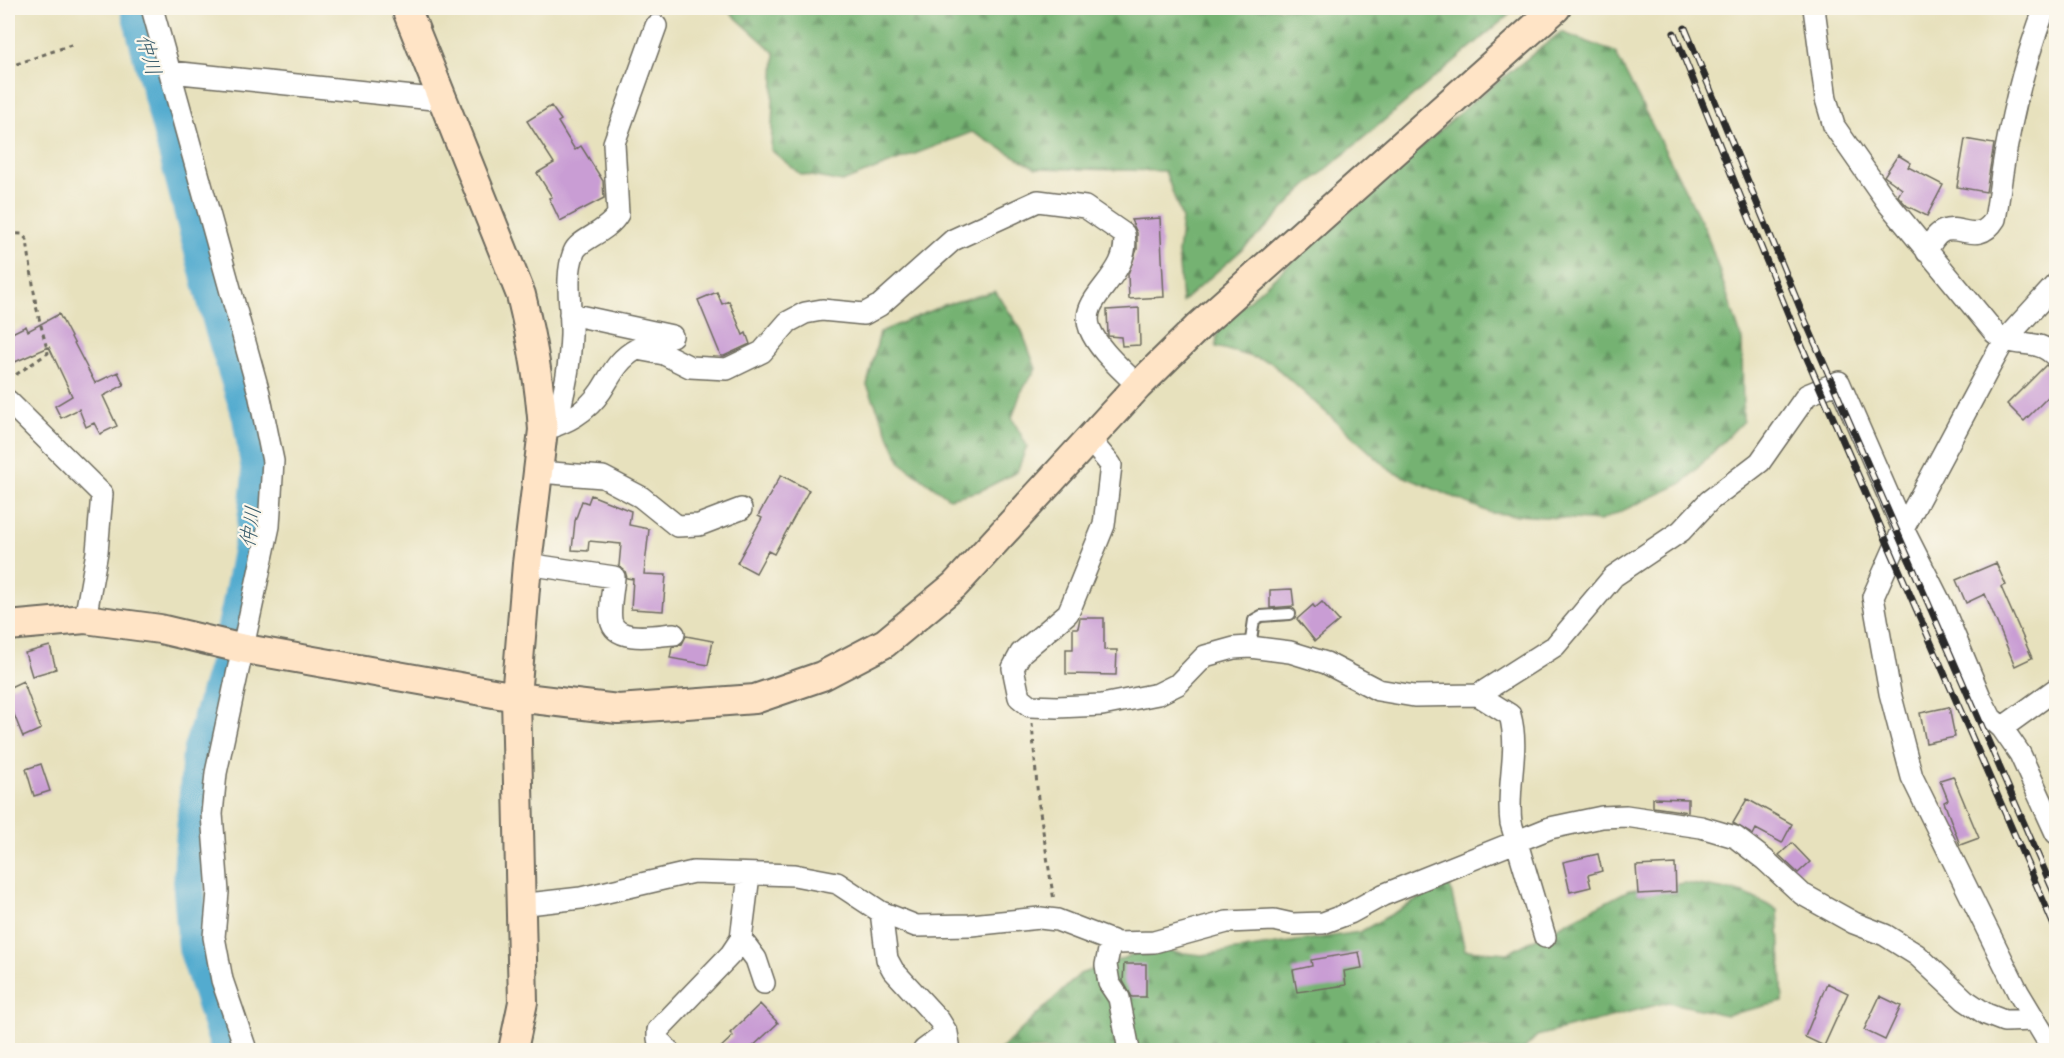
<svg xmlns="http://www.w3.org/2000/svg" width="2064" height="1058" viewBox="0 0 2064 1058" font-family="'Comic Neue','Klee One',sans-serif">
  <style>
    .forest { fill: url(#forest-firs); stroke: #506e4e; stroke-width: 1.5 }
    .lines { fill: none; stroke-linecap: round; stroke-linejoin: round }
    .river { stroke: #52abcf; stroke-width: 32 }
    .building { fill: #c99dd4 }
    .lane-casing { stroke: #6d6b5e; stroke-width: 14 }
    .street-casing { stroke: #6d6b5e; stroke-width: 24 }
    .secondary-casing { stroke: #6d6b5e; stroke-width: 32 }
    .path { stroke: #6d6b5e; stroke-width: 3; stroke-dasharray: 4.5 4.5; stroke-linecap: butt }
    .lane { stroke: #fff; stroke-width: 10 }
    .street { stroke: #fff; stroke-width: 21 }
    .secondary { stroke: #ffe4c6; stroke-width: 28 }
    .rail-casing { stroke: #2b2b2b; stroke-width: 7 }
    .rail { stroke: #fbf7ec; stroke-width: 4.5; stroke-dasharray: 14; stroke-linecap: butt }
    .labels { text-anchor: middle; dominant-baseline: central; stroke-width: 4.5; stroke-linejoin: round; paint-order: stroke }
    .water-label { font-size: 21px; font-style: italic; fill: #3b5e6d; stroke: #fbf7ec }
  </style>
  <defs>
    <pattern id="forest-firs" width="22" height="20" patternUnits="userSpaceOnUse" patternTransform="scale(1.5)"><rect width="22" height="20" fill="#75b272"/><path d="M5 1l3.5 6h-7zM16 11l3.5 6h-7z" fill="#60915e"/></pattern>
  </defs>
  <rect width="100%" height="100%" fill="#fbf7ec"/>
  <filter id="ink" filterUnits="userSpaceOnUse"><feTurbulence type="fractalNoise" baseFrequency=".0167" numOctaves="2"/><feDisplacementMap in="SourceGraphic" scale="12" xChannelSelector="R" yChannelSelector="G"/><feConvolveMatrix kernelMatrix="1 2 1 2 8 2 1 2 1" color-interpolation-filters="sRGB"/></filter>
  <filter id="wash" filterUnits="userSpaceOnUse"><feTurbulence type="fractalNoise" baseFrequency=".008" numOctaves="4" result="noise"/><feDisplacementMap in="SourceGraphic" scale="24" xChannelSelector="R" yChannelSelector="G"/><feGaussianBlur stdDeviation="1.35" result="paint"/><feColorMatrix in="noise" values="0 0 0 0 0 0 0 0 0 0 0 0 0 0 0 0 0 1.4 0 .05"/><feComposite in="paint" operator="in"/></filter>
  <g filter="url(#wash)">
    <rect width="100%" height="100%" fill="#e7e1bd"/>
    <path class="forest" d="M725 8H1491L1510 14 1303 189 1260 234 1182 302 1178 253 1182 219 1165 171 1036 168 972 132 842 182 800 174 771 150 775 53Z
      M1561 32 1615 52 1706 231 1742 340 1743 421 1683 483 1600 521 1491 513 1391 471 1270 362 1216 347 1217 332 1240 308 1472 102Z
      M995 291 1021 329 1036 369 1021 392 1012 418 1027 446 1017 472 980 491 949 498 901 463 867 385 880 332 944 305Z
      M1449 882 1465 950 1508 953 1629 890 1686 883 1744 893 1778 910 1783 1002 1726 1015 1668 1002 1537 1036 1523 1050H1000L1080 974 1148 949 1202 955 1360 932Z"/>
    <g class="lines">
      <path class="river" d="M136 8 221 331 248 417 258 476 252 530 238 604 225 664 198 753 190 858 189 889 194 948 227 1050"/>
    </g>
    <g id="blocks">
      <path class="building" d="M551 106 561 120 558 122 575 150 581 146 603 181 604 198 560 221 549 198 552 197 537 173 554 163 527 121Z
        M1965 139 1994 144 1986 192 1957 187Z
        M1898 155 1911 163 1908 167 1943 185 1927 216 1907 206 1898 196 1902 189 1884 176Z
        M1160 218 1164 297 1129 299 1128 274 1137 249V233L1131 220Z
        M717 292 722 304 729 301 743 335 746 333 750 344 724 356H721L698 300Z
        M1139 308 1140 345 1122 346 1121 337 1108 336 1107 310Z
        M59 314 95 383 118 372 124 385 103 396 117 426 100 434 94 423 86 427 79 409 61 418 55 406 72 396 49 347 8 365V335L26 326 28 331Z
        M2046 365 2056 374V389L2024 421 2007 404Z
        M781 475 809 490 774 554 768 551 756 573 737 563 762 518 758 516Z
        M591 495 631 511 629 525 649 529 644 574 666 575 663 611 631 609 633 579 627 578 625 571 619 566 621 544 589 541 588 551 572 550 575 521 582 501 588 503Z
        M1996 563 2006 585 2001 587 2032 658 2015 666 1985 594 1966 603 1956 580Z
        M1292 589 1294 606 1270 608V590Z
        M1322 602 1339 621 1315 641 1297 619 1313 605 1315 608Z
        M1080 618H1104V650H1117L1116 675 1066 674V649H1073V628H1078Z
        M686 636 713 641 708 665 670 658 672 647 682 644Z
        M50 646 56 669 32 676 25 653Z
        M23 681 41 729 23 737 13 712 8 715V688Z
        M1949 707 1955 737 1926 743 1920 713Z
        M41 764 50 791 34 796 26 769Z
        M1953 776 1979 838 1960 845 1944 802 1948 800 1940 780Z
        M1653 798 1688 799V812L1653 807Z
        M1747 799 1792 824 1782 843 1756 829 1753 835 1733 823Z
        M1792 843 1810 862 1798 873 1779 855Z
        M1598 854 1602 871 1588 875 1591 887 1570 892 1563 862Z
        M1675 864 1676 892 1638 894 1636 866Z
        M1359 952 1362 968 1344 971 1346 985 1297 992 1293 970 1312 966 1311 960Z
        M1124 964H1146V997H1132L1123 981Z
        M1827 983 1848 993 1824 1046 1805 1037Z
        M1880 996 1901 1006 1885 1040 1864 1030Z
        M760 1004 778 1023 749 1050H718L733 1036 730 1033Z"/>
    </g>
  </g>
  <g filter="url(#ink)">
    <use href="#blocks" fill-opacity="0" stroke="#6d6b5e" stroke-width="1.5"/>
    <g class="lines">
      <g class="lane-casing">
        <path id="lane" d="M1250 647 1254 620 1261 616 1290 614"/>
      </g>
      <g class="street-casing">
        <path id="street" d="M152 8 259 393 273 461 269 526 216 773 212 814 218 892 214 937 222 980 246 1050
          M1814 8 1826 99 1834 126 1887 202 1995 333C2015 351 2036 335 2056 357
          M171 72 443 100
          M1927 252C1947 203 1973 255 1995 219 1999 198 2001 176 2005 155 2014 105 2027 54 2045 8
          M570 314 672 336
          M8 401 102 494 97 552 85 619
          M555 426C564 396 570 366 571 335 572 309 564 278 574 252 579 239 607 233 618 214L614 143 656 26
          M543 430C567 422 586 413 601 391 612 374 618 359 637 349L664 354 690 367 727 369 762 352 788 322 805 313 822 310 864 314 880 305 953 240 1038 201 1085 207 1124 234C1132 277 1077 296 1090 329 1099 351 1123 370 1138 386
          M1089 439 1111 465 1104 525 1072 604 1068 613 1021 653 1013 668 1019 697 1030 706 1057 707 1102 705 1158 694 1178 684 1205 656 1234 648 1250 647 1290 652 1326 663 1378 690 1414 696 1478 695 1555 646 1614 576 1681 531 1709 501 1760 462 1807 395 1839 382 1903 529 1942 606 1981 699 1991 718 2002 728 2020 754 2056 833
          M539 472 603 477 641 497 677 526 699 525 741 509
          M527 564 614 577C613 590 609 607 611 620 615 644 657 635 674 634
          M1478 695 1510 715C1520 751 1506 786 1511 823L1545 937
          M2002 728 2056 689
          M519 905 581 898 693 872 794 875 837 883 881 912 916 926 971 925 1040 918 1057 920 1117 943 1154 942 1227 922 1274 920 1292 924 1323 923 1350 913 1383 895 1550 828 1602 817 1626 816 1701 827 1735 837 1765 860 1802 894 1854 923 1885 935 1917 955 1965 1000 1986 1014 2004 1021 2035 1020
          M881 912 887 959 893 970 939 1020 947 1033 950 1050
          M741 939 756 959 764 983
          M1111 940 1106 965 1109 983 1119 998 1129 1050
          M668 1050 658 1039V1030L731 954 741 939 749 875
          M924 1050 947 1033
          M2053 1050 2018 992 1912 777 1890 693 1873 597 1903 529 1990 366 2004 341 2056 284"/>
      </g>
      <g class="secondary-casing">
        <path id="secondary" d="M406 8 521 295C532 340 540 385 543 430L527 564 516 697 523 1002 513 1050
          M8 626 85 619 160 629 240 648 516 697 618 709 755 699 822 676 885 643 955 585 1138 386 1199 326 1556 8"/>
      </g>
      <path class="path" d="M8 67 74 44
        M8 233 22 234 27 240 36 306 48 353 8 380
        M1032 723 1038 799 1054 901"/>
      <use href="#lane" class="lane"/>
      <use href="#street" class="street"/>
      <use href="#secondary" class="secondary"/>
      <g class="rail-casing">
        <path id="rail" d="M1685 28 1805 320 2056 897
          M1674 33 1793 326 2056 930"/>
      </g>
      <use href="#rail" class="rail"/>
    </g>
  </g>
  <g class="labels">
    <g class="water-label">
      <text transform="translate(149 55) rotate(75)">仲川</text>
      <text transform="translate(250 527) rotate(-81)">仲川</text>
    </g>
  </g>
  <rect width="2064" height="1058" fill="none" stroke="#fbf7ec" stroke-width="30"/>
</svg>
